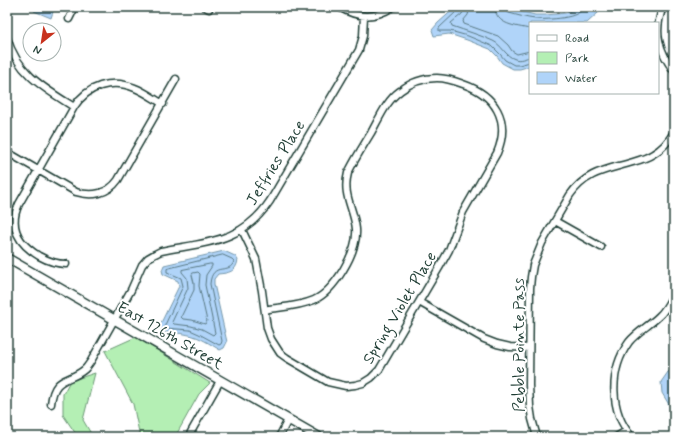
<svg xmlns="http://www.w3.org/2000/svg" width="681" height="444" viewBox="0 0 681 444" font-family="Mynerve,sans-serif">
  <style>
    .green { fill: #b4efb4; stroke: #6a9674 }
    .water { fill: #b0d4f9; stroke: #7698aa }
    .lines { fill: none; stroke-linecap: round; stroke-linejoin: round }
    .shore { stroke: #597983; stroke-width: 1 }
    .minor-casing { stroke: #1f3d34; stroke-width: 9 }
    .tertiary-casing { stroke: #1f3d34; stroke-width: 11 }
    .minor { stroke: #fff; stroke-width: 6 }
    .tertiary { stroke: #fff; stroke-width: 8 }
    .labels { text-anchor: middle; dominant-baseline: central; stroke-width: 4; stroke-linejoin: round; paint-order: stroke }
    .street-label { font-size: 16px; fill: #1f3d34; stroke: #fff }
  </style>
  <rect width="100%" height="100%" fill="#fff"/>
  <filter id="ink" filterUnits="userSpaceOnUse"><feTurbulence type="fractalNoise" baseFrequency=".025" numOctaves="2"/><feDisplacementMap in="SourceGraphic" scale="8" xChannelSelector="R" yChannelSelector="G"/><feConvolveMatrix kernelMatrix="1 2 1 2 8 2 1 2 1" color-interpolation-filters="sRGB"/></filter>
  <g filter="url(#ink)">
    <path class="green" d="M136 337 210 383 199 394 175 437H140L133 404 105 351Z
      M95 373 83 420 93 437H78L63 415V394L70 381Z"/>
    <path class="water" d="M36 7H40L53 12 51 18 34 11Z
      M456 7H503L535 15H546L565 13 581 7 600 8 599 12 587 23H530V66L520 69H513L502 63 497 56 490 49 467 40 449 34 434 36 432 30 438 23Z
      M224 251 235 256 238 260C236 272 229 273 218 274L214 279V284L227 342 224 348 220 350C210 344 200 337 189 335 180 332 170 334 161 331L160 325 179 286 178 281 163 274 162 270 164 265Z
      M674 369V411L671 408 662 393 661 382 668 372Z"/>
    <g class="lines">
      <path class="shore" d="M459 7 457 11 439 28V31H450L468 36 492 46 500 54 505 60 514 65H519L530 62
        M464 7 462 14 451 23 452 26C466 31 480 35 493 41 502 45 505 56 515 59 520 61 525 58 530 57
        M470 7 468 15 463 21 464 24 498 36 508 45 512 51 517 54 530 51
        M495 7C495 25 516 26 530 29
        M506 7V11L509 13C517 15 526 18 535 19 543 20 577 19 581 10 582 9 581 8 582 7
        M223 255 232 259 234 261C230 276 212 260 210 284L222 341 221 344 219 345 199 334 190 330 165 328V325L183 286 181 278 167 272V269Z
        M210 264H212V266L206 275 205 285 215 333 213 335 202 329 191 326 174 324 172 322 188 288 187 278 182 272V270Z
        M193 273 198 272 200 274 199 286 207 321 205 324 192 320 183 319 181 317 194 290V283L192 275Z"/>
      <g class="minor-casing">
        <path id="minor" d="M205 7 209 9
          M339 7C358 18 374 19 393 7
          M663 7C653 32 659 51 674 71
          M69 19 75 7
          M7 38C18 74 44 88 74 107
          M7 152 76 192C92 197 108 194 118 180L176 79
          M555 221 601 247
          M242 230 256 259 262 291 267 328 271 339 280 353 287 358 328 382 346 386 355 385 363 383 371 378 379 370 439 268 449 250 463 212 497 153C511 120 495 95 463 84 455 81 446 78 437 78 424 78 410 83 400 91 386 101 379 119 371 133 363 146 355 159 348 173 342 196 354 208 356 229 358 252 334 291 314 300 300 306 284 307 269 309L265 310
          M66 264C56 264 48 261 39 256 19 244 8 227 19 204L74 107C87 86 112 78 135 88 145 92 153 98 163 104
          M419 302 484 339 497 344 510 347 529 348
          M51 404C54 375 69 383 85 369 87 367 89 364 91 361L131 290 142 265 148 258 155 254 161 251C206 242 242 243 270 201L359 50 363 36 364 16
          M189 437 191 432 220 381
          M279 437 288 420
          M537 437 532 419 530 406 529 385 530 288 531 277 533 265 542 243 570 195C587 171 607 170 633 162 640 160 647 158 653 154 662 149 669 141 674 132
          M616 437 626 431
          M632 437C609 411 609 370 629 342 637 332 650 325 659 316 666 310 670 301 674 293"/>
      </g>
      <g class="tertiary-casing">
        <path id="tertiary" d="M7 258 319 437"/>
      </g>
      <use href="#minor" class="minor"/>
      <use href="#tertiary" class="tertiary"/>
    </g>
  </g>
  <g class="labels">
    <g class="street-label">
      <text transform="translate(276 163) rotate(-58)">Jeffries Place</text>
      <text transform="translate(400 308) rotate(-59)">Spring Violet Place</text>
      <text transform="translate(170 336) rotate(30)">East 126th Street</text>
      <text transform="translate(519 345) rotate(-90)">Pebble Pointe Pass</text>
    </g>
  </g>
  <rect width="681" height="444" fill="none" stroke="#fff" stroke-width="24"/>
  <rect x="12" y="12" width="657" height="420" fill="none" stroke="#1f3d34" stroke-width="1.5" filter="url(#ink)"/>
  <rect x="529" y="22" width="130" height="72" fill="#ffffff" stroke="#a5b1ae"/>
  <rect x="537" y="35" width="20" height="6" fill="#ffffff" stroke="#a5b1ae"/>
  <text x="565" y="42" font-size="12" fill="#1f3d34">Road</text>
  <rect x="537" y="52" width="20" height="12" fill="#b4efb4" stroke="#a5b1ae"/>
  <text x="565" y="62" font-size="12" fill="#1f3d34">Park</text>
  <rect x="537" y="72" width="20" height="12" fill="#b0d4f9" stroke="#a5b1ae"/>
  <text x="565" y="82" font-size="12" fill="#1f3d34">Water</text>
  <g transform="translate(42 42) rotate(210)"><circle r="19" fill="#ffffff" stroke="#a5b1ae"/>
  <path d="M0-3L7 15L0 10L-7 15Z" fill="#c8321e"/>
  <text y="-6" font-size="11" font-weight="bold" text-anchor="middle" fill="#1f3d34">N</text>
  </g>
</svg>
